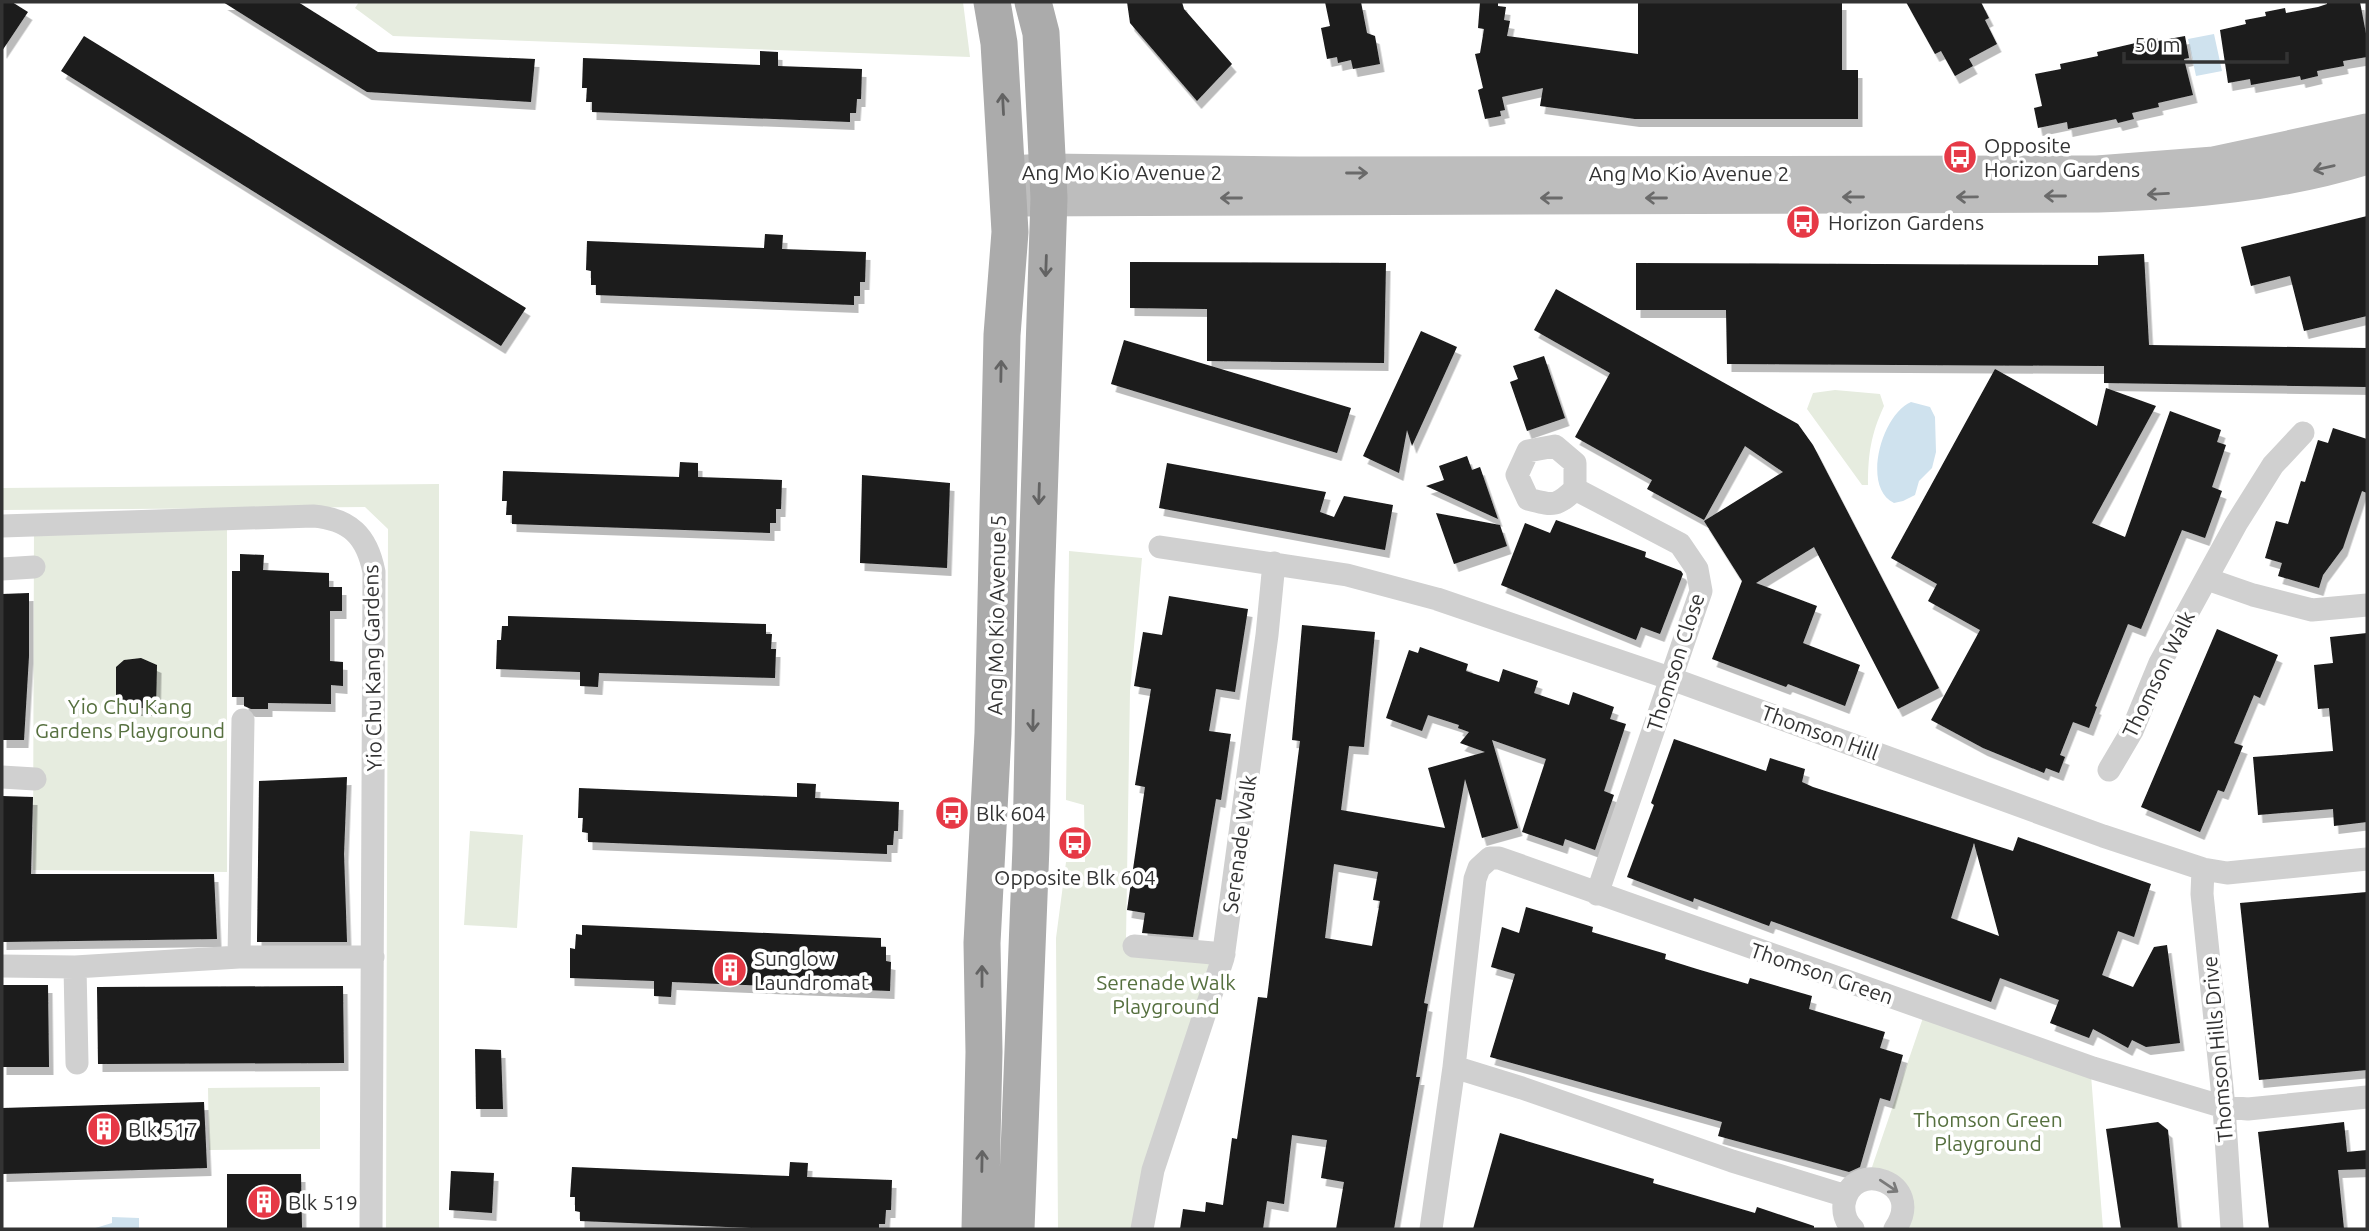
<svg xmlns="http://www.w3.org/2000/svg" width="2369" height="1231" viewBox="0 0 2369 1231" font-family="Ubuntu,sans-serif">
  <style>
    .green { fill: #e6ecdf }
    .water { fill: #cfe2ee }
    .building { fill: #1a1a1a; fill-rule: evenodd; filter: url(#shadow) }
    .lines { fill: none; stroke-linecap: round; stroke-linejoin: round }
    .minor { stroke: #d0d0d0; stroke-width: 23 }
    .secondary { stroke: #bdbdbd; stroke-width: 33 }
    .primary { stroke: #ababab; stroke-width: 37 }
    .oneway { stroke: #636363 }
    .oneway2 { stroke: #6a6a6a }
    .oneway3 { stroke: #7a7a7a }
    .labels { text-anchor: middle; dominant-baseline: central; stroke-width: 7; stroke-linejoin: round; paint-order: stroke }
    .poi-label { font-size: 21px; fill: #333; stroke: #fff; text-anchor: start }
    .street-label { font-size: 21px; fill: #333; stroke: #fff }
    .park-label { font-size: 21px; fill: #56703f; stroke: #fff }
  </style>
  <defs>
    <filter id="shadow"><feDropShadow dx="4.5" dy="8" stdDeviation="0" flood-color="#0004"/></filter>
  </defs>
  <rect width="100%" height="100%" fill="#fff"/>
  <path class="green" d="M359 2H963L970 57 393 36 355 8Z
    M1835 390 1880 394 1884 406C1871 434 1868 454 1868 485H1862L1807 409 1813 393Z
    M439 484V1229H386L388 529 365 507 2 510V488Z
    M34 522 227 523V872L33 870Z
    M1069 551 1142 558 1130 691 1126 940 1223 958 1142 1229H1058L1056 938 1066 862H1085L1084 805 1066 800Z
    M470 831 523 835 517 928 464 925Z
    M1927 1006 2090 1062 2103 1229H1906L1911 1218 1871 1170Z
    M320 1087V1149L209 1150 208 1088Z"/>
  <path class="water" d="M2214 34 2222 71 2196 76 2188 39Z
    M1911 402 1930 407 1935 417 1936 452 1932 468 1919 481 1915 495 1903 501 1894 503C1861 487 1882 414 1911 402Z
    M112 1217 139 1218V1229H92L112 1223Z"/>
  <path class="building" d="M2 2H12L28 12 2 51Z
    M223 2H298L378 52 535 59 531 102 367 92Z
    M1127 2H1182L1184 9 1232 64 1197 101 1130 23Z
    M1325 2H1361L1367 33 1375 36 1380 64 1353 69 1351 60 1338 63 1337 57 1327 59 1321 28 1330 26Z
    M1480 2H1498V6L1506 7 1504 20 1510 21 1507 36 1638 54V2H1842V70H1858V119H1635L1540 106 1543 88 1502 97 1505 110 1500 111 1501 116 1485 119 1478 90 1483 88 1475 54 1480 53 1484 29 1478 28Z
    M1906 2H1981L1989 18 1985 20 1997 44 1969 59 1973 66 1955 76 1941 51 1935 54Z
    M2327 2H2360L2367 39V57L2343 61 2344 66 2317 71 2318 76 2301 80 2300 76 2251 85 2250 79 2228 83 2220 30 2246 24 2245 20 2266 16 2265 12 2285 8 2286 13 2318 7 2327 4Z
    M84 36 526 308 501 346 61 71Z
    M2185 36 2189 58 2184 59 2193 95 2158 103 2159 107 2132 113 2134 119 2118 123 2116 119 2068 129 2067 122 2038 128 2034 108 2042 106 2035 74 2061 69 2060 64 2098 56 2097 52 2157 38 2158 41Z
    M760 51 778 52V66L862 69 861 99H857L856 113H850V122L592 112V102H586L587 88H582L583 58 760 65Z
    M2367 216V316L2304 331 2290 276 2251 286 2241 247Z
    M765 234 783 235 782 249 866 252 865 282H860V296H854V305L596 295V285H591V271L586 270 587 241 764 248Z
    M2144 254 2149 345 2367 348V387L2104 383V366L1727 364 1726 310H1636V263L2098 265V256Z
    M1130 262 1386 263 1384 363 1207 361V309L1130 308Z
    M1556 289 1798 424 1813 445 1939 688 1898 709 1814 547 1756 583 1817 606 1803 643 1860 665 1845 706 1788 684 1786 687 1712 659 1742 581 1704 521 1783 472 1745 446 1704 520 1647 489 1652 480 1575 437 1610 373 1534 330Z
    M1421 331 1457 347 1412 446 1407 430 1399 473 1363 456Z
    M1124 340 1351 408 1337 453 1111 384Z
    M1544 356 1565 418 1527 431 1510 382 1518 379 1513 366Z
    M1995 369 2097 426 2106 388 2156 406 2092 523 2125 537 2170 411 2221 430 2217 442 2226 445 2212 487 2222 491 2205 538 2182 530 2141 629 2128 624 2095 706 2097 707 2089 728 2073 722 2060 755 2065 757 2059 773 2046 768 2044 773 1983 748 1931 720 1980 630 1928 601 1937 584 1891 558Z
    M2333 428 2367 439V493L2362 491 2343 548 2323 575 2319 588 2278 576 2282 563 2265 558 2276 521 2288 524 2301 481 2305 482 2318 440 2328 443Z
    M1467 456 1472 470 1480 467 1498 519 1426 486 1444 480 1439 466Z
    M680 462 698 463V477L782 480 781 509H776V523H770V533L512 524V515H506L507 501H502L503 471 679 477Z
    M1167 463 1326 492 1320 512 1334 517 1344 496 1393 505 1385 550 1159 508Z
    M862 475 950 483 947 568 860 563Z
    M1436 513 1500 525 1507 546 1454 564Z
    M1556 520 1646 552 1645 557 1681 571 1683 574 1660 634 1641 627 1636 640 1501 585 1525 523 1550 533Z
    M240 554 264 555 263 570 329 573V587H342V611H330V661L343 662V686L331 685V704L268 703V709H251L244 706V697H232V571H240Z
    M29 593V656L24 740H2V594Z
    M1169 596 1248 609 1235 692 1216 689 1209 731 1231 734 1221 800 1216 799 1193 937 1142 933 1145 913 1127 910 1145 787 1135 785 1151 689 1134 686 1143 632 1162 635Z
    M508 616 766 624V634H772L771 649H776L775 678 599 673 598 687 580 686V672L496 669 497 640H501L502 626H508Z
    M1302 625 1375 632 1364 747 1349 746 1341 810 1445 828 1428 768 1485 752 1460 743 1469 732 1458 728 1459 725 1428 715 1422 731 1386 718 1409 650 1418 653 1420 647 1468 664 1466 671 1499 682 1503 669 1538 681 1534 693 1569 705 1573 692 1614 707 1610 719 1626 724 1604 791 1614 795 1595 850 1565 839 1563 846 1522 832 1546 759 1492 740 1518 828 1482 838 1465 779 1424 1003 1428 1004 1416 1077H1420L1394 1229H1336L1344 1182 1321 1178 1327 1140 1292 1135 1284 1204 1267 1201 1263 1229H1180L1183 1209 1205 1212 1206 1202 1223 1205 1232 1138 1237 1139 1258 997 1267 998 1300 741 1292 740ZM1334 864 1378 872 1373 900 1380 901 1372 946 1325 938Z
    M2217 629 2278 655 2260 698 2254 695 2234 743 2243 746 2224 792 2218 790 2200 832 2141 807Z
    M2367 633V822L2334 826 2333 809 2258 815 2253 757 2333 751 2329 708 2318 709 2314 665 2333 663 2330 637Z
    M141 658 157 665 156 708H116V667L124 660Z
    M1674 739 1766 771 1770 758 1805 769 1802 782 1813 787 2013 851 2018 837 2151 884 2134 937 2118 931 2102 975 2133 987 2154 947 2167 945 2180 1043 2146 1047 2132 1040 2128 1048 2093 1029 2089 1038 2050 1023 2059 1000 2000 978 1991 1002 1771 921 1769 926 1694 898 1693 902 1627 877 1654 805 1651 803ZM1974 843 1999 936 1951 918Z
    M347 777 344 854 347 942H257L259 781Z
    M797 783 816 784 815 798 899 802 898 831H894L893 845H887V854L588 842V833L582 832 583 818H578L579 788 797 797Z
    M2 796 33 797 31 874H214L217 939 2 942Z
    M2367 892V1070L2259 1080 2240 903Z
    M1526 907 1593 927 1592 932 1666 954 1665 959 1697 969 1748 984 1750 978 1812 996 1809 1009 1885 1032 1880 1048 1903 1055 1890 1101 1880 1098 1860 1167 1849 1172 1718 1136 1722 1122 1490 1057 1515 974 1491 967 1502 927 1519 933Z
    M582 925 881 938V947H886V961L891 962 890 991 672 982 671 997 654 996V981L570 978V948L575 949 576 934 582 935Z
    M2 985H48L49 1067H2Z
    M343 986 344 1063 98 1064 97 987Z
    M475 1049 501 1050 503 1109H476Z
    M204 1102 207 1168 2 1174V1108Z
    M2158 1122 2168 1130 2178 1229H2121L2106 1129Z
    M2344 1122 2347 1152 2367 1150V1169L2338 1170 2344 1229H2269L2258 1132Z
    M1500 1133 1654 1179 1653 1183 1755 1213 1757 1207 1814 1226V1229H1473Z
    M790 1162 808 1163 807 1177 892 1180 891 1210H886L885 1224H879V1229H779L580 1221V1212L575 1211V1197H570L572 1167 789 1176Z
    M451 1171 494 1173 492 1213 449 1210Z
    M227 1174H301L302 1229H227Z"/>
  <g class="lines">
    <path class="minor" d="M1555 446 1575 463V489C1556 508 1552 505 1528 499L1517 475 1528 451Z
      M1575 489 1680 544 1697 569 1701 591 1597 894
      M2 526 313 516C350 519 367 536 374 572L371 1229
      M1160 547 1347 575 1437 599 1672 679 2103 836 2203 869 2227 873 2367 859
      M2 569 34 567
      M2207 579 2253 595 2312 610 2367 605
      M2109 770 2132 731 2160 663 2236 524 2273 465 2303 433
      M2 777 35 779
      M2203 869 2202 894 2224 1107 2232 1229
      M1134 946 1224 954
      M239 957 243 720
      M2 966 75 967 239 957H373
      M75 967 77 1063
      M1454 1067 1522 1088 1732 1161 1846 1196
      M1142 1229 1153 1170 1223 958 1267 635 1274 563
      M1431 1229 1454 1067 1475 879 1479 868 1490 858H1499L2093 1068 2224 1107 2248 1109 2367 1097
      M1853 1229C1846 1222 1843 1214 1844 1204 1851 1157 1927 1182 1895 1229"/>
    <path class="secondary" d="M1006 172 1049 170 1299 173 2097 172 2214 163 2367 130
      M1008 200 2098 196C2189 193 2280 185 2367 158"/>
    <path class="primary" d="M980 1229 984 1052 982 943 993 733 1002 335 1010 232 999 43 992 2
      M1016 1229 1031 846 1036 591 1049 198 1041 33 1033 2"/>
  </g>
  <defs><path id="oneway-shaft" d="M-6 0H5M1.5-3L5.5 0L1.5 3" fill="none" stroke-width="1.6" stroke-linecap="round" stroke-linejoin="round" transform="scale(1.75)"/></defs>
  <g class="oneway">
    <use href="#oneway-shaft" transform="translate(1003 104) rotate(-93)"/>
    <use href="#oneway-shaft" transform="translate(1046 266) rotate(92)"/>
    <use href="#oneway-shaft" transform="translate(1001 371) rotate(-89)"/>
    <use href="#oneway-shaft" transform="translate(1039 494) rotate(92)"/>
    <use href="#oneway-shaft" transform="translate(1033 721) rotate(91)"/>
    <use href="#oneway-shaft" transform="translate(982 976) rotate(-90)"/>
    <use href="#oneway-shaft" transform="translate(982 1161) rotate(-89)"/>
  </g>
  <g class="oneway2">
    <use href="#oneway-shaft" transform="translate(2324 168) rotate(167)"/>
    <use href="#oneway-shaft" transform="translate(1357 173)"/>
    <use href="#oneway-shaft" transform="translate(2158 194) rotate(177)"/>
    <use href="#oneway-shaft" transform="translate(2055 196) rotate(-180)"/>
    <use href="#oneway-shaft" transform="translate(1853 197) rotate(-180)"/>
    <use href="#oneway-shaft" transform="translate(1967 197) rotate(179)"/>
    <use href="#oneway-shaft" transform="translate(1231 198) rotate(-180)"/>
    <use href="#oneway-shaft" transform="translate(1551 198) rotate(-180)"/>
    <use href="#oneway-shaft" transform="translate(1656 198) rotate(-180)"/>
  </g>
  <use class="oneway3" href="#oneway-shaft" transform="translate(1889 1186) rotate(34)"/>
  <defs>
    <g id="bus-disc" transform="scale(1.75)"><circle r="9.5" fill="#e63946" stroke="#fff"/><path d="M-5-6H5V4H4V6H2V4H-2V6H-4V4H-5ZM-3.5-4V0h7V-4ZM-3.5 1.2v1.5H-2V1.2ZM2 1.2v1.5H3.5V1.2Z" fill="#fff"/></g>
    <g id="building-disc" transform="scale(1.75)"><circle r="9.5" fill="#e63946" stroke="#fff"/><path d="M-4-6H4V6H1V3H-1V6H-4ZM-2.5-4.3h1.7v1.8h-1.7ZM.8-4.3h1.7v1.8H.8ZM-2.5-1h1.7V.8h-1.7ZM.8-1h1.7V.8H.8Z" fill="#fff"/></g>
  </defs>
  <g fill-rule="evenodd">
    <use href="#bus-disc" x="1960" y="157"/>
    <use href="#bus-disc" x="1803" y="222"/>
    <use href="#bus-disc" x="952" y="813"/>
    <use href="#bus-disc" x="1075" y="843"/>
    <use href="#building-disc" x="730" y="970"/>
    <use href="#building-disc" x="104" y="1129"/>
    <use href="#building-disc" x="264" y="1202"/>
  </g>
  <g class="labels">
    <g class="poi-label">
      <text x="1984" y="145">Opposite<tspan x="1984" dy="24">Horizon Gardens</tspan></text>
      <text x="1828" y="222">Horizon Gardens</text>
      <text x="976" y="813">Blk 604</text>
      <text x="1075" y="877" text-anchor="middle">Opposite Blk 604</text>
      <text x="754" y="958">Sunglow<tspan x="754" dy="24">Laundromat</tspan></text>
      <text x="128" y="1129">Blk 517</text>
      <text x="288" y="1202">Blk 519</text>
    </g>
    <g class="street-label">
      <text x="1122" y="172">Ang Mo Kio Avenue 2</text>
      <text x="1689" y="173">Ang Mo Kio Avenue 2</text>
      <text transform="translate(996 615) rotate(-89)">Ang Mo Kio Avenue 5</text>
      <text transform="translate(1675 662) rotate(-72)">Thomson Close</text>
      <text transform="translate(372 668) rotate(-91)">Yio Chu Kang Gardens</text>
      <text transform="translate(2158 674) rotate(-64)">Thomson Walk</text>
      <text transform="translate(1820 732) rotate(20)">Thomson Hill</text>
      <text transform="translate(1239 844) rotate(-82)">Serenade Walk</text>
      <text transform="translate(1822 973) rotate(19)">Thomson Green</text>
      <text transform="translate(2217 1049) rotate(-95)">Thomson Hills Drive</text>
    </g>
    <g class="park-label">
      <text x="130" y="706">Yio Chu Kang<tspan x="130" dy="24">Gardens Playground</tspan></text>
      <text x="1166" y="982">Serenade Walk<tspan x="1166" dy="24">Playground</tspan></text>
      <text x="1988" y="1119">Thomson Green<tspan x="1988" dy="24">Playground</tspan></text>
    </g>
  </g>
  <rect width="2369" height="1231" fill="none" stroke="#333333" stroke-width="7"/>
  <path d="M2124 52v10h163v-10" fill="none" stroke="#333333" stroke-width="3.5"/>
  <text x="2134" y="52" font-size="21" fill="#333333" stroke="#ffffff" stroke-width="5" paint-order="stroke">50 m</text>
</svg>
